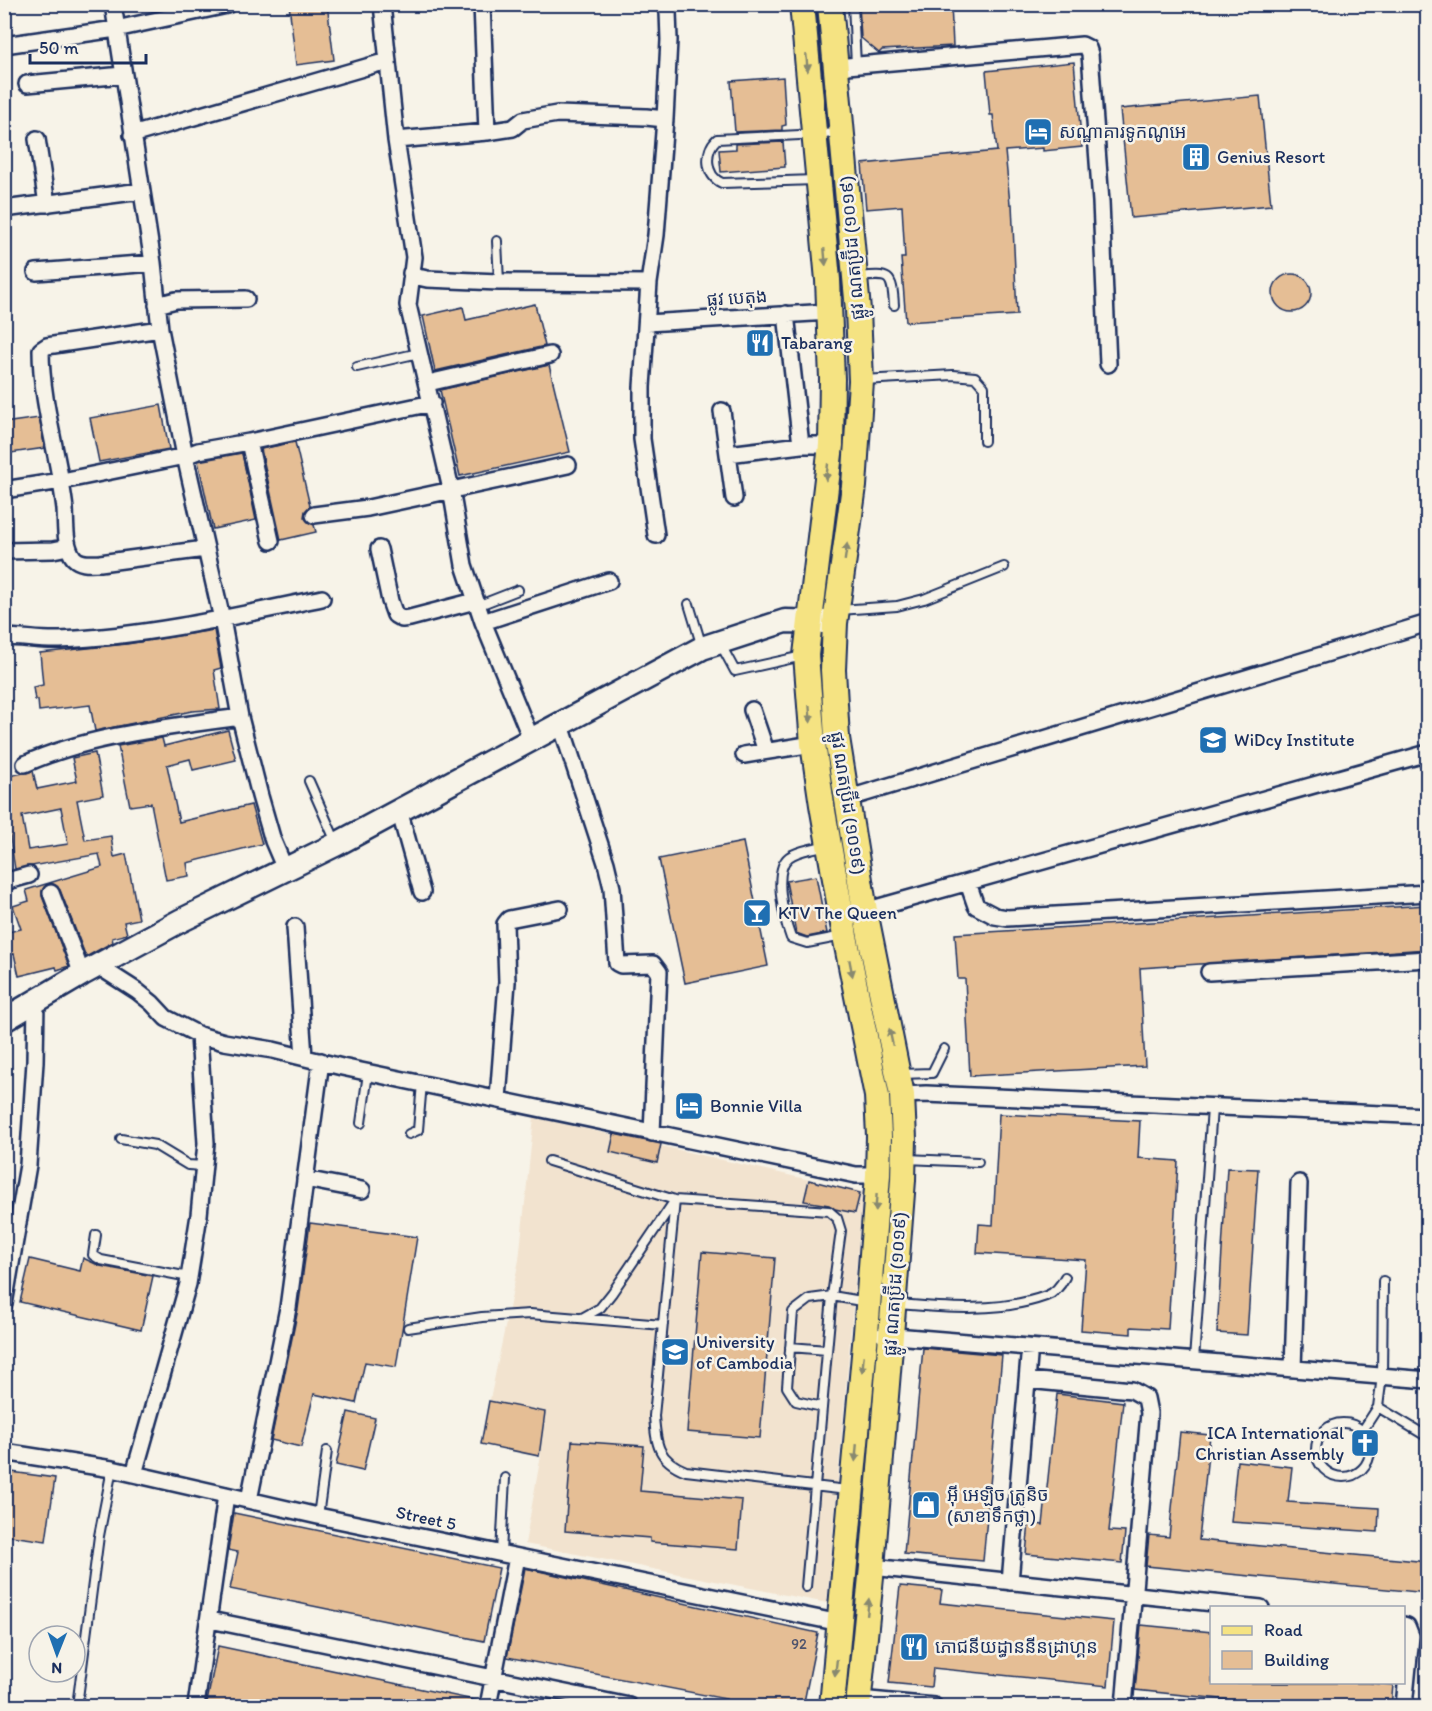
<svg xmlns="http://www.w3.org/2000/svg" width="1432" height="1711" viewBox="0 0 1432 1711" font-family="Itim,'Noto Sans Khmer',sans-serif">
  <style>
    .built { fill: #f2e3cf }
    .building { fill: #e5be95; stroke: #1b2f5e; stroke-width: 1.5; fill-rule: evenodd }
    .lines { fill: none; stroke-linecap: round; stroke-linejoin: round }
    .lane-casing { stroke: #1b2f5e; stroke-width: 12 }
    .street-casing { stroke: #1b2f5e; stroke-width: 20 }
    .secondary-casing { stroke: #1b2f5e; stroke-width: 27 }
    .primary-casing { stroke: #1b2f5e; stroke-width: 28 }
    .lane { stroke: #f7f3e8; stroke-width: 8 }
    .street { stroke: #f7f3e8; stroke-width: 15 }
    .secondary { stroke: #f7f3e8; stroke-width: 22 }
    .primary { stroke: #f5e382; stroke-width: 24 }
    .oneway { fill: #888970 }
    .labels { text-anchor: middle; dominant-baseline: central; stroke-width: 5; stroke-linejoin: round; paint-order: stroke }
    .number-label { font-size: 15px; fill: #4e536c }
    .poi-label { font-size: 18px; fill: #1b2f5e; stroke: #f7f3e8; text-anchor: start }
    .street-label { font-size: 18px; fill: #1b2f5e; stroke: #f7f3e8 }
  </style>
  <rect width="100%" height="100%" fill="#f7f3e8"/>
  <filter id="ink" filterUnits="userSpaceOnUse"><feTurbulence type="fractalNoise" baseFrequency=".0167" numOctaves="2"/><feDisplacementMap in="SourceGraphic" scale="12" xChannelSelector="R" yChannelSelector="G"/><feConvolveMatrix kernelMatrix="1 2 1 2 8 2 1 2 1" color-interpolation-filters="sRGB"/></filter>
  <g filter="url(#ink)">
    <path class="built" d="M534 1117 863 1192 827 1603 525 1544 541 1455 481 1443 519 1260Z"/>
    <path class="building" d="M289 4H327L334 60 296 65Z
      M859 4H951L953 46 882 50 879 53 861 38Z
      M1074 62 1082 147 1043 151V148L1005 151 1010 204H1012L1017 315 906 322 901 258H905L902 206 866 209 862 164 997 151 993 115H990L986 71Z
      M783 77 786 125 782 126V130L735 132 731 81Z
      M1260 96 1271 205 1131 218 1120 109Z
      M783 142 785 167 721 172 719 150 736 149V144Z
      M1273 293a19 19 0 1 1 38 0a19 19 0 1 1-38 0Z
      M535 304 545 346 435 371 423 316 463 307 466 320Z
      M549 365 570 452 460 476 440 390Z
      M161 405 169 449 99 462 90 418Z
      M39 418 45 448 4 454V423Z
      M295 442 310 506 305 511 304 517 307 521 314 525 316 532 281 540 261 449Z
      M242 453 256 520 213 529 198 461Z
      M214 630 221 668 214 670 220 709 192 711 95 731 90 705 39 711 38 700H35L33 687 43 685 40 653 127 644Z
      M228 730 236 760 193 770 190 759 167 765 179 822 251 805 262 844 187 863 189 876 166 880 151 803 130 806 118 746 162 738 164 746Z
      M95 753 103 795 77 800 85 840 111 836 114 857 126 854 139 919 124 922 127 934 112 938 113 942 86 957 60 890 53 884H47L42 891V896L69 966 57 970 56 967 19 976 14 954 4 956V933L21 929 13 906 29 901 26 890 102 867 99 854 15 869 8 826H4V777L33 771 37 789 77 781 72 758ZM61 808 68 844 28 850 22 816Z
      M743 842 768 966 685 983 659 859Z
      M816 876 827 933 807 937 796 933 786 881Z
      M1428 905V949L1140 968 1145 1066 970 1076 965 979H958L955 934Z
      M999 1114 1140 1121 1138 1158 1178 1161 1168 1329 1131 1327V1334L1081 1330 1086 1260 977 1253 979 1224 993 1225Z
      M614 1134 661 1144 657 1163 610 1152Z
      M1227 1168 1258 1169 1247 1335 1217 1333Z
      M809 1180 860 1193 855 1213 835 1209 829 1205 804 1201Z
      M310 1223 417 1237 396 1367 365 1362 356 1403 314 1394 301 1447 271 1440 298 1309Z
      M702 1252 775 1258 760 1438 687 1432Z
      M83 1258 100 1266 153 1276 141 1330 20 1302 30 1259 80 1271Z
      M923 1348 1002 1355 983 1561 904 1554Z
      M1057 1394 1123 1402 1109 1531 1125 1532 1122 1563 1026 1554 1029 1523 1043 1525Z
      M489 1401 545 1412 539 1456 481 1444Z
      M348 1412 375 1418 363 1471 336 1465Z
      M1180 1432 1210 1435 1199 1540 1428 1562V1593L1146 1566 1149 1535 1169 1537Z
      M572 1441 644 1446 640 1491 742 1500 738 1549 650 1542V1538L565 1531Z
      M1237 1461 1292 1467 1288 1502 1379 1508 1378 1532 1231 1522Z
      M4 1471 55 1478 46 1541 4 1535Z
      M234 1513 499 1568 484 1641 230 1589 238 1552 228 1550Z
      M525 1568 818 1633 803 1707H725L726 1699 507 1657Z
      M900 1586 942 1590 940 1603 1114 1621 1108 1686 933 1668 931 1687 889 1683Z
      M1141 1625 1212 1632V1683H1369L1393 1685 1391 1707H1299L1135 1690Z
      M218 1646 479 1701V1707H206Z"/>
    <g class="lines">
      <g class="lane-casing">
        <path id="lane" d="M853 4 856 65
          M815 180 722 183C705 176 704 151 717 139L840 133
          M497 241 499 282
          M859 277C890 274 892 274 894 305
          M357 367 419 353
          M863 380 953 375 975 377 984 387V441
          M689 604 702 647
          M477 606 518 590
          M839 610 897 606 924 599 1004 567
          M721 645 735 671 803 656
          M309 781 336 842
          M825 845C815 849 798 850 789 857 772 870 784 919 791 938L807 943 843 936
          M900 1074 932 1073 944 1049
          M361 1123 368 1073
          M409 1134 418 1130 422 1083
          M121 1139 155 1145 188 1165 203 1166
          M906 1159 978 1162
          M549 1161 675 1200 829 1211 837 1218 841 1231 832 1296 806 1587
          M96 1235 93 1255 101 1260 189 1277
          M897 1304C945 1308 999 1313 1046 1296 1055 1293 1061 1285 1065 1277
          M582 1318 600 1308 612 1293 675 1200 654 1416C656 1443 657 1460 686 1471L847 1490
          M408 1328 482 1317 530 1314 663 1325
          M790 1347 827 1350
          M1194 1360 1212 1108
          M822 1407 796 1401 787 1387 793 1312 810 1299 832 1296 867 1302
          M1378 1407 1428 1437
          M1316 1450a27 27 0 1 1 54 0a27 27 0 1 1-54 0Z
          M1363 1430 1378 1407 1382 1376 1383 1281
          M318 1516 327 1451
          M501 1553 505 1478
          M77 1706 99 1536 112 1469"/>
      </g>
      <g class="street-casing">
        <path id="street" d="M113 4 153 263 160 329 185 456 222 619 240 717 260 796 273 841 285 869
          M382 4 396 140 414 257 408 305 451 489 464 565 483 622 532 741
          M482 4 487 132
          M4 45 116 29 227 5
          M836 67 1082 45 1088 48 1090 54 1101 202 1108 364
          M27 84 123 75
          M132 135 387 61
          M37 139 47 204
          M396 140 487 132 513 128 523 120 557 114 646 117 665 119
          M4 209 141 191
          M36 272 153 263
          M411 273 418 277 427 279 499 282 649 283
          M157 305 176 300 246 299
          M786 314 801 445
          M647 323 830 312
          M160 329 47 346 41 350C41 403 59 456 65 509 66 524 64 546 74 558 81 565 91 563 100 563L205 549
          M428 383 550 355
          M722 411 734 498
          M249 442 271 541
          M728 454 801 445H831
          M4 490 67 480 185 456 198 451 249 442 432 403
          M314 515 368 508 568 465
          M656 535 642 439V387L649 283 656 235 665 119 669 40 668 12 665 4
          M379 549 390 601 395 615 402 619 410 618 475 601
          M4 551 53 550 68 547
          M483 622 609 581
          M4 637C23 637 41 641 60 640 148 636 236 616 322 598
          M752 710 766 751
          M561 725 606 863 612 888 617 963 621 965 653 964 659 972 652 1133
          M744 755 813 744
          M25 764C89 735 171 727 240 717
          M846 799 1428 623
          M399 810 422 892
          M4 882 29 875
          M968 883 976 906 995 916 1007 918 1428 893
          M51 893 82 974
          M865 911 1428 753
          M295 927 304 1057
          M98 966 137 991 152 1003 166 1018 199 1035 224 1042 273 1050 342 1067 856 1175H878
          M1209 972 1428 959
          M902 1095 926 1094 1428 1116
          M498 1099 507 982 505 924 509 919 560 909
          M305 1179 362 1190
          M4 1304 28 1165 35 1062 36 1001
          M883 1335 1428 1380
          M1293 1369 1299 1183
          M1027 1380 1132 1390 1146 1398 1149 1413 1124 1706
          M4 1452 112 1469 318 1516 840 1623
          M134 1474 188 1284 199 1215 206 1143 199 1035
          M249 1500 288 1308 321 1061
          M872 1567 1261 1608
          M1010 1582 1029 1357
          M210 1620 629 1706
          M1404 1625 1407 1626 1411 1636 1404 1706
          M859 1699 934 1706
          M196 1706 226 1495
          M488 1706 517 1557"/>
      </g>
      <g class="secondary-casing">
        <path id="secondary" d="M4 1020 82 974 180 921 337 844 702 648 785 621 826 622"/>
      </g>
      <g class="primary-casing">
        <path id="primary" d="M802 4 828 280 832 379 831 445 806 655 813 744 822 805 845 936 877 1096 879 1136 878 1175 866 1333 832 1706
          M830 4 858 310 861 381 854 486 835 623 833 670 837 738 865 911 902 1095 904 1139 903 1180 891 1335 872 1567 858 1706"/>
      </g>
      <use href="#lane" class="lane"/>
      <use href="#street" class="street"/>
      <use href="#secondary" class="secondary"/>
      <use href="#primary" class="primary"/>
    </g>
    <defs><path id="oneway-solid" d="M-6-.8H1V-3.2L6.5 0L1 3.2V.8H-6Z" transform="scale(1.5)"/></defs>
    <g class="oneway">
      <use href="#oneway-solid" transform="translate(807 63) rotate(85)"/>
      <use href="#oneway-solid" transform="translate(825 257) rotate(85)"/>
      <use href="#oneway-solid" transform="translate(827 472) rotate(97)"/>
      <use href="#oneway-solid" transform="translate(846 552) rotate(-82)"/>
      <use href="#oneway-solid" transform="translate(810 714) rotate(86)"/>
      <use href="#oneway-solid" transform="translate(851 968) rotate(79)"/>
      <use href="#oneway-solid" transform="translate(891 1037) rotate(-102)"/>
      <use href="#oneway-solid" transform="translate(876 1203) rotate(94)"/>
      <use href="#oneway-solid" transform="translate(863 1364) rotate(95)"/>
      <use href="#oneway-solid" transform="translate(856 1453) rotate(95)"/>
      <use href="#oneway-solid" transform="translate(868 1607) rotate(-84)"/>
      <use href="#oneway-solid" transform="translate(836 1668) rotate(96)"/>
    </g>
  </g>
  <defs>
    <g id="hotel-square" transform="scale(1.5)"><rect x="-9" y="-9" width="18" height="18" rx="4" fill="#1f6fb2" stroke="#f7f3e8"/><path d="M-6-4.5h1.5V1H6V5H4.5V3h-9V5H-6ZM-4 0a1.8 1.8 0 1 1 3.6 0ZM.5 0V-2.5h3Q6-2.5 6 0Z" fill="#fff"/></g>
    <g id="building-square" transform="scale(1.5)"><rect x="-9" y="-9" width="18" height="18" rx="4" fill="#1f6fb2" stroke="#f7f3e8"/><path d="M-4-6H4V6H1V3H-1V6H-4ZM-2.5-4.3h1.7v1.8h-1.7ZM.8-4.3h1.7v1.8H.8ZM-2.5-1h1.7V.8h-1.7ZM.8-1h1.7V.8H.8Z" fill="#fff"/></g>
    <g id="restaurant-square" transform="scale(1.5)"><rect x="-9" y="-9" width="18" height="18" rx="4" fill="#1f6fb2" stroke="#f7f3e8"/><path d="M-5-6h1v4h1v-4h1v4h1v-4h1v5L-1.5 .5V6h-2V.5L-5-1ZM5-6V6H3V1.5H1.5Q1.5-4 5-6Z" fill="#fff"/></g>
    <g id="school-square" transform="scale(1.5)"><rect x="-9" y="-9" width="18" height="18" rx="4" fill="#1f6fb2" stroke="#f7f3e8"/><path d="M0-5L7-2L0 1L-7-2ZM-4 1L0 2.5L4 1V4Q0 6-4 4Z" fill="#fff"/></g>
    <g id="bar-square" transform="scale(1.5)"><rect x="-9" y="-9" width="18" height="18" rx="4" fill="#1f6fb2" stroke="#f7f3e8"/><path d="M-6-5H6L.8 .8V4.5H3.5V6h-7V4.5H-.8V.8Z" fill="#fff"/></g>
    <g id="university-square" transform="scale(1.5)"><rect x="-9" y="-9" width="18" height="18" rx="4" fill="#1f6fb2" stroke="#f7f3e8"/><path d="M0-5L7-2L0 1L-7-2ZM-4 1L0 2.5L4 1V4Q0 6-4 4Z" fill="#fff"/></g>
    <g id="church-square" transform="scale(1.5)"><rect x="-9" y="-9" width="18" height="18" rx="4" fill="#1f6fb2" stroke="#f7f3e8"/><path d="M-1.2-6h2.4v3.5h3.3v2.4h-3.3V6h-2.4V-.1h-3.3v-2.4h3.3Z" fill="#fff"/></g>
    <g id="shop-square" transform="scale(1.5)"><rect x="-9" y="-9" width="18" height="18" rx="4" fill="#1f6fb2" stroke="#f7f3e8"/><path d="M-5-2.5h2.3a2.7 3.5 0 0 1 5.4 0H5L5.5 6h-11ZM-1.5-2.5h3a1.5 2.3 0 0 0-3 0Z" fill="#fff"/></g>
  </defs>
  <g fill-rule="evenodd">
    <use href="#hotel-square" x="1038" y="132"/>
    <use href="#building-square" x="1196" y="157"/>
    <use href="#restaurant-square" x="760" y="343"/>
    <use href="#school-square" x="1213" y="740"/>
    <use href="#bar-square" x="757" y="913"/>
    <use href="#hotel-square" x="689" y="1106"/>
    <use href="#university-square" x="675" y="1352"/>
    <use href="#church-square" x="1365" y="1443"/>
    <use href="#shop-square" x="926" y="1505"/>
    <use href="#restaurant-square" x="914" y="1647"/>
  </g>
  <g class="labels">
    <g class="number-label">
      <text x="799" y="1644">92</text>
    </g>
    <g class="poi-label">
      <text x="1059" y="132">សណ្ឋាគារទូកណូអេ</text>
      <text x="1217" y="157">Genius Resort</text>
      <text x="781" y="343">Tabarang</text>
      <text x="1234" y="740">WiDcy Institute</text>
      <text x="778" y="913">KTV The Queen</text>
      <text x="710" y="1106">Bonnie Villa</text>
      <text x="696" y="1342">University<tspan x="696" dy="21">of Cambodia</tspan></text>
      <text x="1344" y="1433" text-anchor="end">ICA International<tspan x="1344" dy="21">Christian Assembly</tspan></text>
      <text x="947" y="1495">អ៊ី អេឡិច ត្រូនិច<tspan x="947" dy="21">(សាខាទឹកថ្លា)</tspan></text>
      <text x="935" y="1647">ភោជនីយដ្ធាននីនដ្រាហ្គន</text>
    </g>
    <g class="street-label">
      <text transform="translate(852 248) rotate(-95)">ផ្លូវ ណតប្រ៊ីដ (១០១៩)</text>
      <text transform="translate(737 298) rotate(-4)">ផ្លូវ បេតុង</text>
      <text transform="translate(848 803) rotate(81)">ផ្លូវ ណតប្រ៊ីដ (១០១៩)</text>
      <text transform="translate(895 1284) rotate(-86)">ផ្លូវ ណតប្រ៊ីដ (១០១៩)</text>
      <text transform="translate(426 1518) rotate(12)">Street 5</text>
    </g>
  </g>
  <rect width="1432" height="1711" fill="none" stroke="#f7f3e8" stroke-width="24"/>
  <rect x="12" y="12" width="1408" height="1687" fill="none" stroke="#1b2f5e" stroke-width="2" filter="url(#ink)"/>
  <rect x="1210" y="1606" width="195" height="78" fill="#f7f3e8" stroke="#9fa5b1" stroke-width="1.5"/>
  <rect x="1222" y="1626" width="30" height="9" fill="#f5e382" stroke="#9fa5b1" stroke-width="1.5"/>
  <text x="1264" y="1636" font-size="18" fill="#1b2f5e">Road</text>
  <rect x="1222" y="1651" width="30" height="18" fill="#e5be95" stroke="#9fa5b1" stroke-width="1.5"/>
  <text x="1264" y="1666" font-size="18" fill="#1b2f5e">Building</text>
  <g transform="translate(57 1654) rotate(181)"><circle r="28" fill="#f7f3e8" stroke="#9fa5b1" stroke-width="1.5"/>
  <path d="M0-4.5L10 22L0 15L-10 22Z" fill="#1f6fb2"/>
  <text y="-9" font-size="16" font-weight="bold" text-anchor="middle" fill="#1b2f5e">N</text>
  </g>
  <path d="M30 54v9h116v-9" fill="none" stroke="#1b2f5e" stroke-width="3"/>
  <text x="39" y="54" font-size="18" fill="#1b2f5e" stroke="#f7f3e8" stroke-width="4.5" paint-order="stroke">50 m</text>
</svg>
